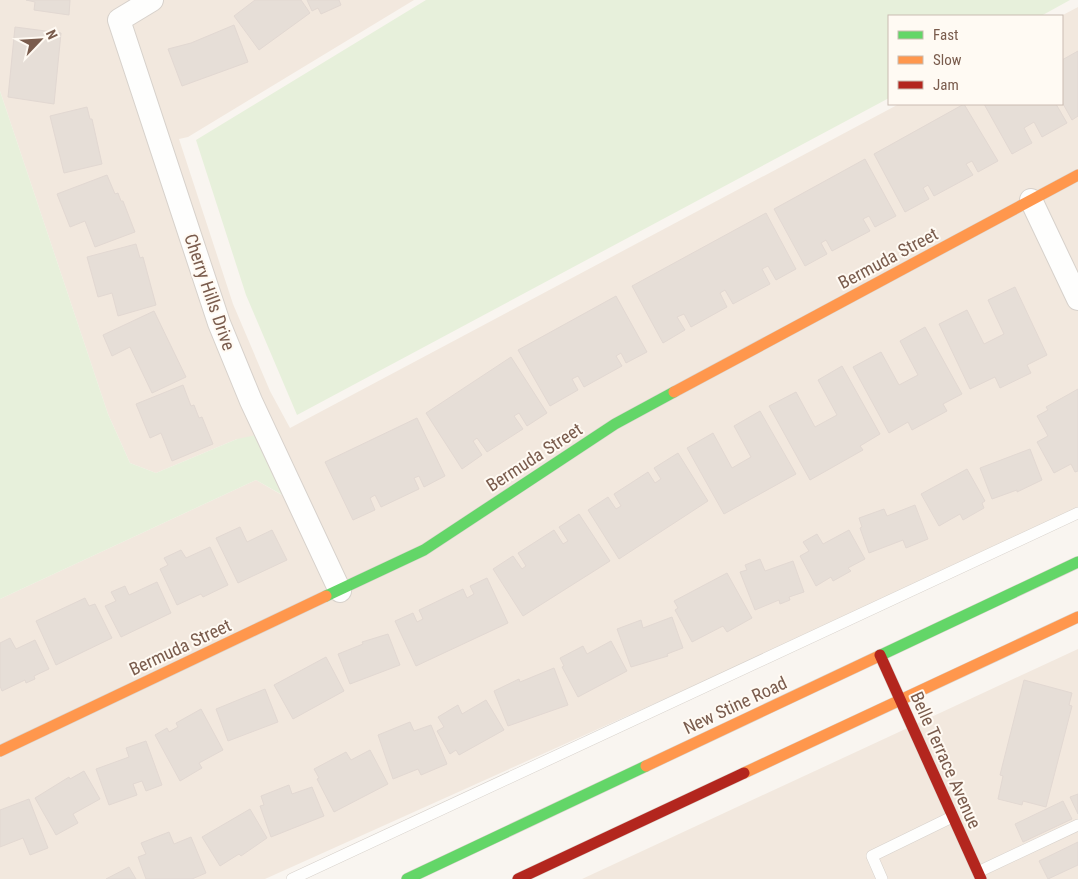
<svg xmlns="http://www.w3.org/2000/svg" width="1078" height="879" viewBox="0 0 1078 879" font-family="'Roboto Condensed',sans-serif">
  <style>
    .residential { fill: #f2e8de }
    .green { fill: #e7f0db }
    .building { fill: #e6ded7; stroke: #e2d8d2 }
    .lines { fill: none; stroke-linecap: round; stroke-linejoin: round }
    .lane-casing { stroke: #d7d1cb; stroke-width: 12 }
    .street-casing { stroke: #d7d1cb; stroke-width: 24 }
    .fast-casing { stroke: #d9d2cb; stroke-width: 12 }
    .slow-casing { stroke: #d9d2cb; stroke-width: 12 }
    .jam-casing { stroke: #d9d2cb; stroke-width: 12 }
    .lane { stroke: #fefefd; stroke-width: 11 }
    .street { stroke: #fefefd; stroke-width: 22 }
    .fast { stroke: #63d668; stroke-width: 11 }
    .slow { stroke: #ff974d; stroke-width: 11 }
    .jam { stroke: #b3261e; stroke-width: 11 }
    .labels { text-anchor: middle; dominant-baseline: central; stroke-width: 4; stroke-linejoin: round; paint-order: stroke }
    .street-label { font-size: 18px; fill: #7a5c4d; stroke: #fffaf3 }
  </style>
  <rect width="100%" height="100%" fill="#f9f5f0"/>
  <path class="residential" d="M0 0H414L188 137 179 139 233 304 270 391 290 428 899 104H1062L1061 16 1078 7V513L265 879H0V599L256 480 299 505 237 439 156 473 130 463 108 414 0 91Z
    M1078 649V879H582Z"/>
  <path class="green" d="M426 0H1070L1041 16H889V98L297 415 246 295 196 140Z
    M0 91 108 414 130 463 156 473 237 439 266 433 300 505 256 480 0 599Z"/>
  <path class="building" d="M26 0H70L69 15 34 10 35 2Z
    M255 0H301L310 13 259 50 234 16Z
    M307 0H339L341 5 321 14 318 8 312 11Z
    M234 25 248 62 182 86 168 49 191 43Z
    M15 27 61 33 54 104 8 97Z
    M1078 51V116L1072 120 1062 102V60Z
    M964 104 998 161 978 172 972 161 966 164 973 175 934 196 928 185 923 188 929 199 905 212 874 154Z
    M984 104H1056L1067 123 1042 137 1034 122 1024 128 1032 143 1012 154Z
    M87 107 90 119H92L102 164 64 173 50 116Z
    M865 159 896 216 875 227 869 216 863 219 870 231 832 251 826 240 821 243 827 254 805 266 774 209Z
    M107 175 115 194 118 193 121 201H123L135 232 95 247 85 221 70 227 57 194Z
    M766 213 796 269 776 280 768 266 762 269 770 284 733 304 725 290 720 293 727 307 691 327 684 314 677 317 685 330 663 343 632 286Z
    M136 244 140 258 143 257 156 305 118 316 112 293 98 297 87 257Z
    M1015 287 1047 355 1027 365 1031 373 1000 388 995 377 970 389 939 324 967 310 984 344 1004 334 988 300Z
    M616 296 647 352 626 363 621 353 616 356 622 366 584 387 578 376 572 379 578 390 550 406 518 350Z
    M154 311 186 377 152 393 130 347 112 356 103 335Z
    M925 327 962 394 943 404 947 411 912 430 908 422 889 433 853 367 881 352 899 385 918 375 900 341Z
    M511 357 547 413 527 426 519 413 514 416 523 429 487 452 477 438 473 441 482 455 462 469 426 413Z
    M842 366 880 434 860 446 863 450 810 480 769 406 796 392 815 427 837 415 818 380Z
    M183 385 191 406 194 405 199 418 202 417 213 444 172 461 161 433 150 438 136 404Z
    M1078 389V471L1075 472 1071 464 1054 473 1037 442 1048 436 1037 416 1048 410 1046 407Z
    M760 411 796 474 724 514 687 448 713 433 732 468 751 457 734 426Z
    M417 418 445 476 424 487 419 476 414 478 419 489 381 507 375 495 370 498 375 510 353 520 325 462Z
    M1030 449 1042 480 1017 492V490L992 499 980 468Z
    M678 453 708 501 619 559 588 510 608 497 616 509 621 506 614 494 648 472 655 483 661 479 654 468Z
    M967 469 985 501 982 503 984 508 963 520 960 514 939 526 921 494Z
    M915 505 928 539 906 548 903 540 869 553 860 528 862 527 859 518 884 509 887 516Z
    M579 514 610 561 523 616 493 569 513 556 522 569 526 566 518 553 554 530 563 544 568 541 559 527Z
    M240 527 247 542 272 530 287 560 238 583 216 538Z
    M849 530 865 559 848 568 851 571 833 581 831 577 816 586 800 556 809 551 803 542 817 534 823 544Z
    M210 547 228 585 203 597 201 594 177 605 160 569 168 565 164 558 181 550 186 558Z
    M760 559 765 571 793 561 804 592 789 597 790 600 780 604 779 600 755 610 740 572 747 570 745 565Z
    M727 573 752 618 727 632 723 626 692 642 675 610 678 608 674 601Z
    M487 578 508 623 416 666 395 621 413 613 417 622 423 619 419 610 463 589 467 598 474 594 470 586Z
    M157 582 171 613 121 637 105 606 116 601 111 592 125 586 129 595Z
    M85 598 89 606 95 604 112 638 56 665 36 621Z
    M672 617 683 648 667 654 668 656 631 667 617 629 641 620 643 628Z
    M388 634 400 665 350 684 338 654 363 644 362 642Z
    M10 638 16 649 35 640 49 669 34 676 35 679 26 683 25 680 2 691 0 686V643Z
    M611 641 627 671 578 697 562 667 564 666 560 658 583 646 587 654Z
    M326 657 344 691 293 719 274 685Z
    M554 668 568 705 508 726 494 691 519 679 520 682Z
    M1024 680 1072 693 1069 705 1072 706 1046 807 1023 801 1022 805 998 799 1003 776 1000 775Z
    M265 689 278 722 228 741 216 709Z
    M486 700 504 730 459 755 456 750 450 754 437 731 444 727 438 717 458 705 462 714Z
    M201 709 223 750 199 763 202 768 180 781 155 735 167 728 169 732 178 727 176 723Z
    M410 722 414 731 431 725 447 764 421 775 418 769 393 779 378 735Z
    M146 741 162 785 146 791 142 781 133 784 137 795 109 805 96 769 129 757 126 748Z
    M370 750 388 784 334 812 317 779 319 778 314 769 346 752 351 760Z
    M84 771 100 799 73 814 78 823 56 835 35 798 69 777 70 779Z
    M289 785 292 794 312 787 324 816 271 837 260 806 264 805 261 796Z
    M1078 794V814L1070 797Z
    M29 799 48 848 30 855 23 838 0 847V810Z
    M1063 801 1072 819 1023 842 1015 824Z
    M250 809 267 838 241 856 239 854 220 866 202 837Z
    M169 832 174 844 191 837 206 873 192 879H146L138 857 146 854 141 843Z
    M1078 842V865L1048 879 1039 861Z
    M129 867 136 879H106Z"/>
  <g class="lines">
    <g class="lane-casing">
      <path id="lane" d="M978 872 1078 825
        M292 879 1078 513
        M882 879 872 856 952 817"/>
    </g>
    <g class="street-casing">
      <path id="street" d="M152 0 119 20 219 323 251 401 340 591
        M1031 200 1078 299"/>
    </g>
    <g class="fast-casing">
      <path id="fast" d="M326 596 424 550 615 424 674 392
        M879 656 1078 562
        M407 879 646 766"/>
    </g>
    <g class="slow-casing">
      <path id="slow" d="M674 392 1078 175
        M0 751 326 596
        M646 766 879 656
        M744 773 1078 617"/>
    </g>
    <g class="jam-casing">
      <path id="jam" d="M880 655 981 879
        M518 879 744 773"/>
    </g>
    <use href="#lane" class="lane"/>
    <use href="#street" class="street"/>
    <use href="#fast" class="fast"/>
    <use href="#slow" class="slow"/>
    <use href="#jam" class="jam"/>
  </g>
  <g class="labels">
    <g class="street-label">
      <text transform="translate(888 258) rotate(-28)">Bermuda Street</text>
      <text transform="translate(210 292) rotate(71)">Cherry Hills Drive</text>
      <text transform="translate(534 457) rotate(-33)">Bermuda Street</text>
      <text transform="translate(180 647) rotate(-25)">Bermuda Street</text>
      <text transform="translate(735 705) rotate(-25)">New Stine Road</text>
      <text transform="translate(946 760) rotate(66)">Belle Terrace Avenue</text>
    </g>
  </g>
  <rect x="888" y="15" width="175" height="90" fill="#fffaf3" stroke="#cabbb1"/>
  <rect x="898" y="31" width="25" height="8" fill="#63d668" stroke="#cabbb1"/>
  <text x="933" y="40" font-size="15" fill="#7a5c4d">Fast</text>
  <rect x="898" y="56" width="25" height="8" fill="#ff974d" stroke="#cabbb1"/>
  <text x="933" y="65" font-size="15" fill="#7a5c4d">Slow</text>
  <rect x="898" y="81" width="25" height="8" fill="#b3261e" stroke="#cabbb1"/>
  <text x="933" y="90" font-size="15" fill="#7a5c4d">Jam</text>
  <g transform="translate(40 40) rotate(65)" stroke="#fffaf3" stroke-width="4" paint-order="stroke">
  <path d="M0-4L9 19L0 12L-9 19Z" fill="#7a5c4d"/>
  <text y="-8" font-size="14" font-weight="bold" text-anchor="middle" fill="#7a5c4d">N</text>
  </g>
</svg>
